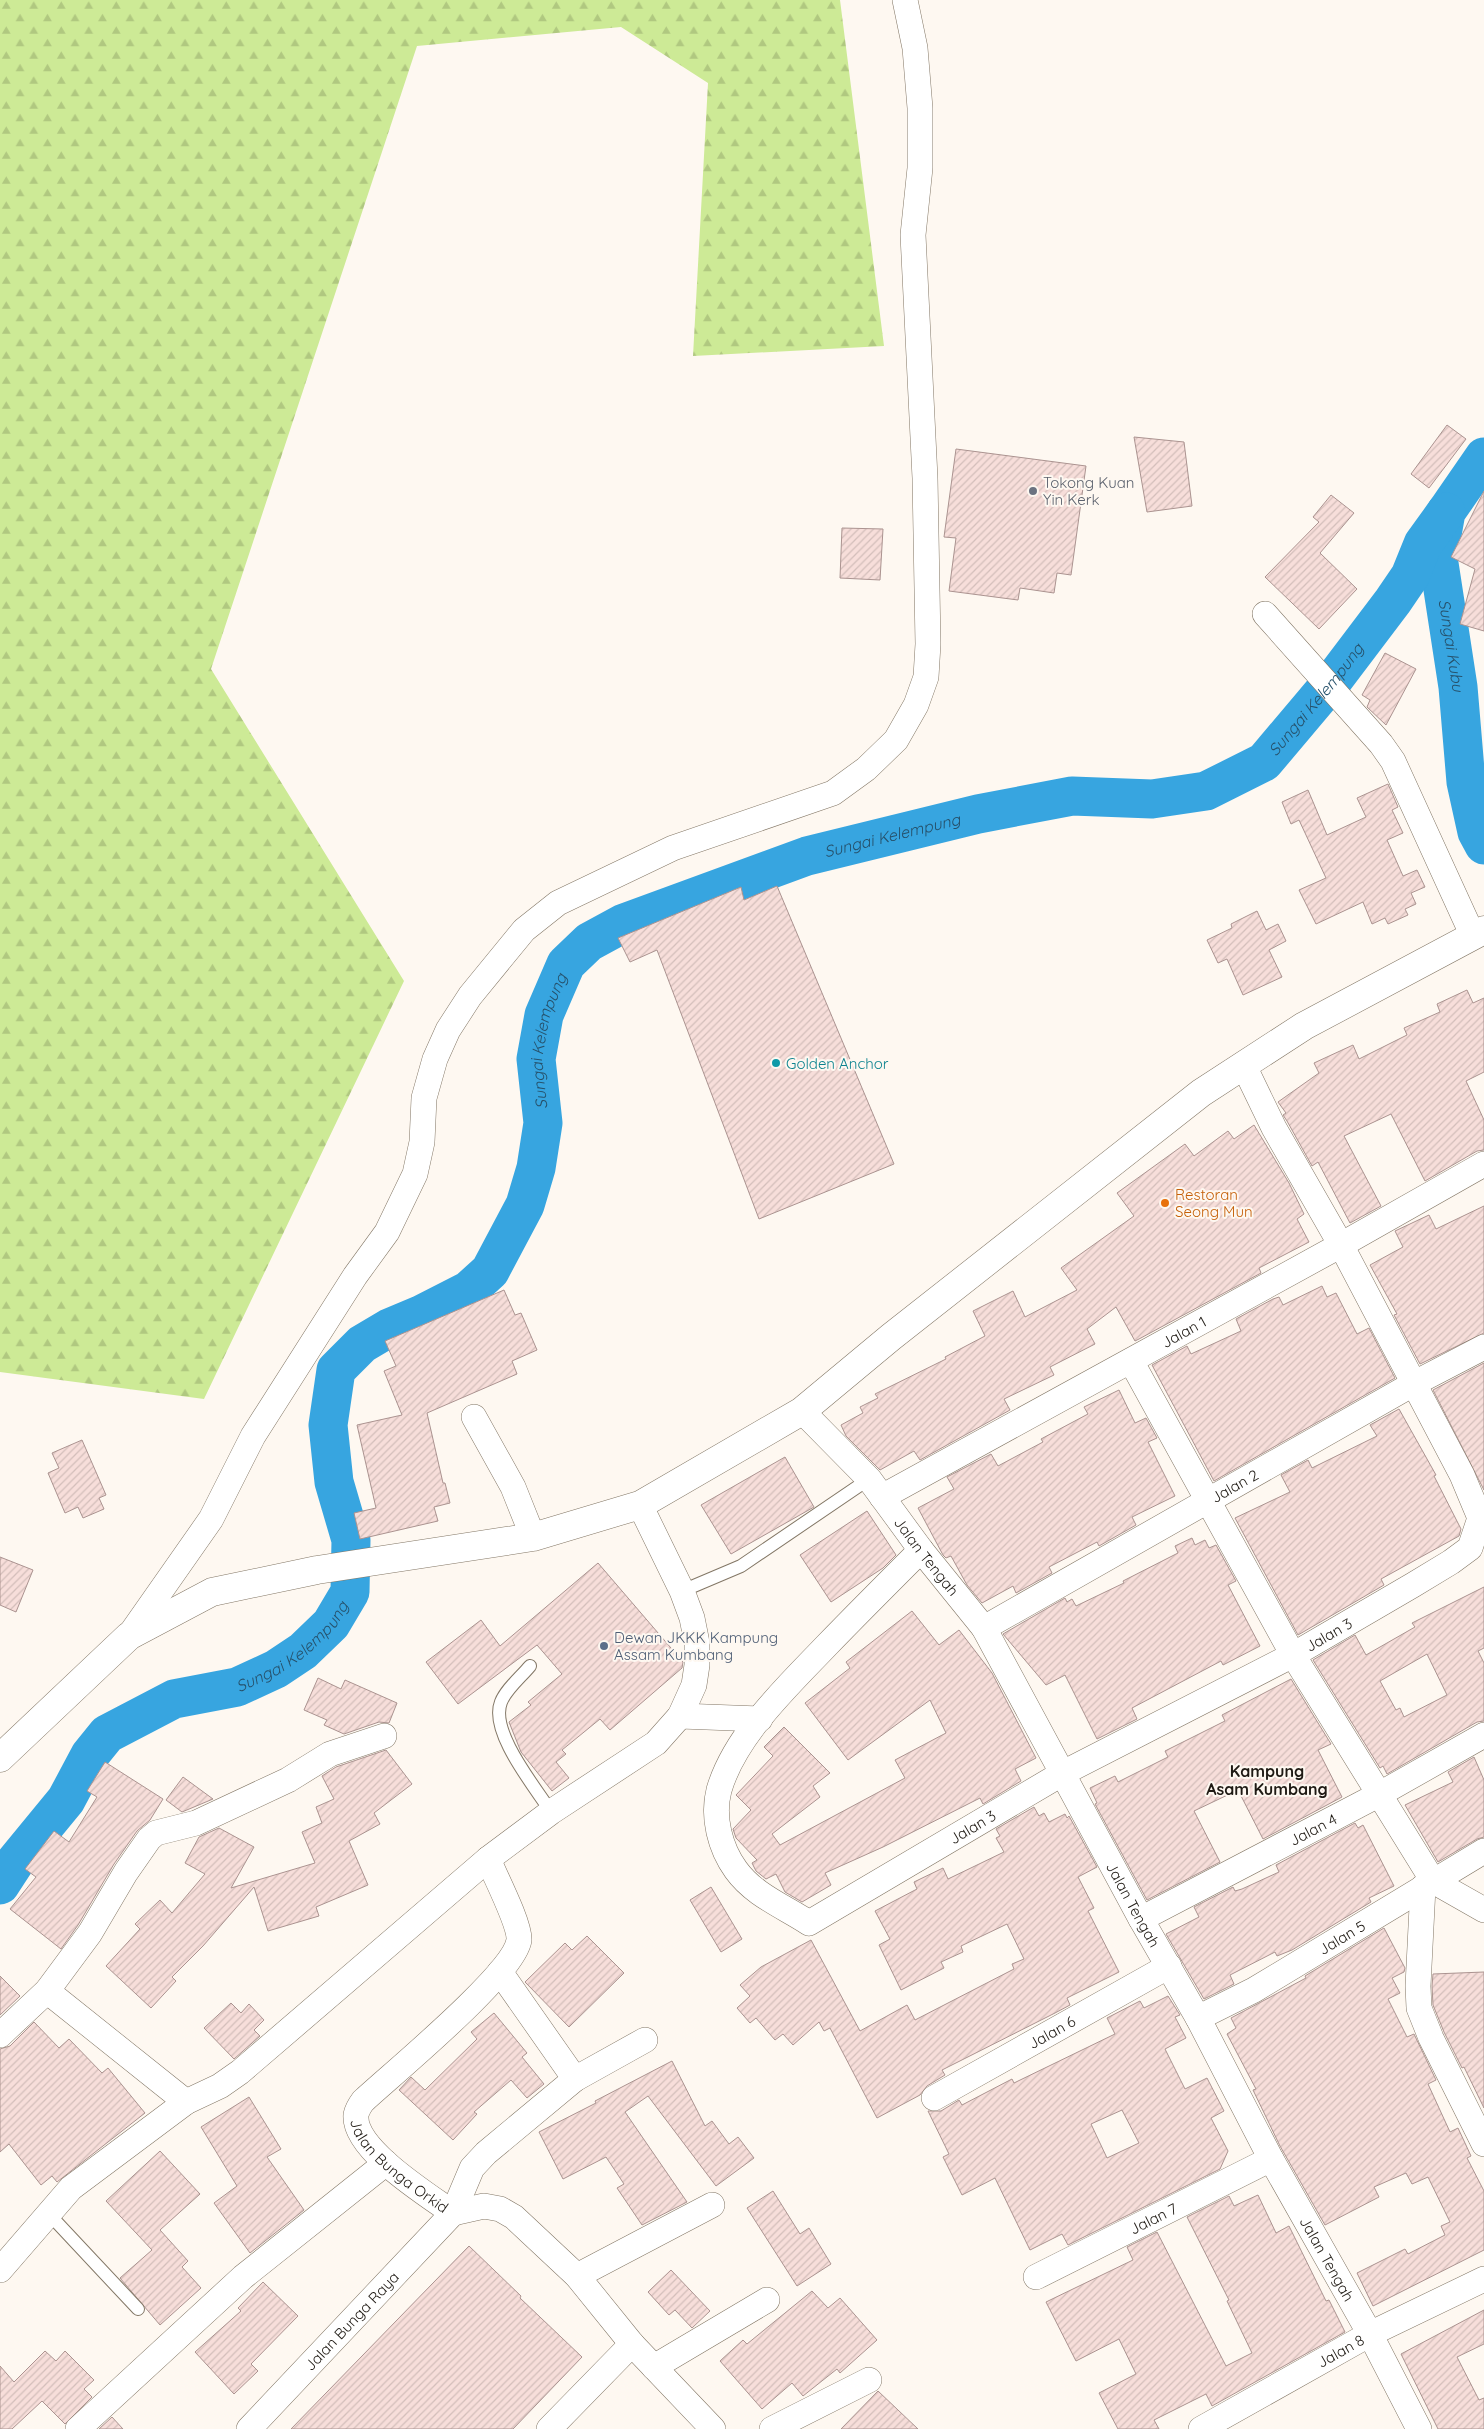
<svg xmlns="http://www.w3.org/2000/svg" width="1484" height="2429" viewBox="0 0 1484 2429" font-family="Quicksand,sans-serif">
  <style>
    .forest { fill: url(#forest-firs) }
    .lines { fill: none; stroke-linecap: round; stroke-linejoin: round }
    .river { stroke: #37a5e0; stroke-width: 39 }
    .building { fill: url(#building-hatch); stroke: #ab9390; fill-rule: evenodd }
    .lane-casing { stroke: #837766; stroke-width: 14 }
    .street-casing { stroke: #837766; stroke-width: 26 }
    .secondary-casing { stroke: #837766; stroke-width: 29 }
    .lane { stroke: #fff; stroke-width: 12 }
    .street { stroke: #fff; stroke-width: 25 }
    .secondary { stroke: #fff; stroke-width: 28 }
    .worship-dot { fill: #6b7280; stroke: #fef8f1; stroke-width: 2 }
    .culture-dot { fill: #0f9aa8; stroke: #fef8f1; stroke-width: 2 }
    .food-dot { fill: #e8710a; stroke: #fef8f1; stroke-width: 2 }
    .service-dot { fill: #5c6f8a; stroke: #fef8f1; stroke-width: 2 }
    .labels { text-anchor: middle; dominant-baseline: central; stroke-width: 4; stroke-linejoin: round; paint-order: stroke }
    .worship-label { font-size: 15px; fill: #5b616d; stroke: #fef8f1; text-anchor: start }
    .culture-label { font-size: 15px; fill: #0d838f; stroke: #fef8f1; text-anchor: start }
    .food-label { font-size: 15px; fill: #c56008; stroke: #fef8f1; text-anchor: start }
    .street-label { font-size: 15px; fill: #1f1a14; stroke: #fef8f1 }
    .service-label { font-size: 15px; fill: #4e5e75; stroke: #fef8f1; text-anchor: start }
    .water-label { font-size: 16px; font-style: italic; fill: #26516b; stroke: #fef8f1 }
    .neighbourhood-label { font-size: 16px; font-weight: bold; fill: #1f1a14; stroke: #fef8f1 }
  </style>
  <defs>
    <pattern id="forest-firs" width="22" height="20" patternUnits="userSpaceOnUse" patternTransform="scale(1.25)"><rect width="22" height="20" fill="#cdea96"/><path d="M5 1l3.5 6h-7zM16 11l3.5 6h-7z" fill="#b0c880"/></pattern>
    <pattern id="building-hatch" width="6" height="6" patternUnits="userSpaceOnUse" patternTransform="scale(1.25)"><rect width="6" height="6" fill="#f7deda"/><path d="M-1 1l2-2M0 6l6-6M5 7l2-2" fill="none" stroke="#d3beba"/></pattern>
  </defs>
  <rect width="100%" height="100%" fill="#fef8f1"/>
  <path class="forest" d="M0 0H840L884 346 693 356 708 83 621 27 417 46 211 669 404 981 204 1399 0 1372Z"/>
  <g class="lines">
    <g class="river">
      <path id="s1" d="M1484 457 1446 512 1438 557 1458 687 1466 782 1477 832 1484 845"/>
      <path id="s2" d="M0 1885 15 1862 66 1800 90 1755 107 1734 174 1699 237 1687 276 1669 303 1651 331 1624 350 1592 351 1540 334 1482 328 1425 336 1370 362 1344 389 1328 420 1315 469 1290 490 1271 525 1205 536 1168 543 1123 536 1059 544 1015 566 964 589 942 624 923 807 856 978 814 1072 796 1152 799 1206 791 1264 762 1334 679 1393 601 1410 576 1423 544 1446 512"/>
    </g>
  </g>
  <path class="building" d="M1447 425 1466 439 1429 488 1411 474Z
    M1134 437 1184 442 1192 506 1147 512Z
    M956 449 1086 466 1071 575 1057 573 1054 593 1020 588 1018 600 949 591 956 538 944 537Z
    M1484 491V631L1460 624 1475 569 1451 557Z
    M1331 495 1354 513 1320 553 1357 589 1319 629 1265 577 1319 522 1313 517Z
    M842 528 883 529 880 580 840 578Z
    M1385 653 1416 669 1386 725 1367 707 1370 700 1362 695Z
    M1388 784 1398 807 1392 810 1403 833 1387 840 1403 876 1417 870 1425 887 1411 893 1416 904 1405 909 1408 915 1388 924 1385 918 1372 924 1363 902 1316 924 1299 890 1326 878 1299 820 1291 824 1282 802 1308 790 1327 835 1366 817 1357 798Z
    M777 886 894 1164 759 1219 657 950 630 962 618 938 741 887 744 900Z
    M1257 911 1266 930 1278 924 1286 941 1269 950 1282 977 1243 995 1227 959 1218 963 1207 940 1232 928 1231 924Z
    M1467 990 1473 1003 1484 998V1072L1466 1081 1484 1120V1150L1477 1151 1425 1181 1391 1114 1344 1136 1381 1206 1350 1223 1318 1162 1312 1166 1287 1121 1283 1115 1286 1113 1278 1102 1319 1073 1314 1063 1353 1045 1359 1059 1407 1035 1404 1028 1440 1012 1437 1004Z
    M1254 1125 1289 1183 1304 1214 1297 1219 1309 1242 1259 1268 1261 1273 1139 1339 1135 1341 1116 1307 1087 1329 1095 1344 1050 1367 1054 1375 1004 1399 1010 1410 920 1460 914 1451 880 1470 846 1436 841 1425 863 1413 860 1407 878 1398 875 1394 946 1359 945 1357 985 1336 973 1311 1013 1291 1025 1317 1077 1290 1061 1268 1134 1216 1117 1193 1185 1144 1194 1156 1228 1131 1234 1139Z
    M1484 1206V1333L1420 1364 1394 1315 1397 1314 1370 1265 1403 1247 1395 1231 1429 1215 1436 1229Z
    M1322 1286 1327 1297 1336 1293 1357 1334 1369 1328 1395 1378 1214 1481 1152 1365 1187 1346 1191 1354 1241 1331 1236 1319 1273 1299 1279 1297 1283 1305Z
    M504 1290 515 1315 521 1313 537 1350 512 1361 517 1374 427 1413 443 1483H445L450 1503 434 1507 438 1521 360 1539 354 1513 376 1508 357 1425 402 1415 384 1371 396 1366 385 1341Z
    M1484 1363V1490L1433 1390Z
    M1119 1390 1135 1423 1146 1418 1157 1438 1148 1442 1175 1496 1132 1517 1136 1525 1099 1546 1097 1542 1049 1567 1052 1573 1016 1593 1013 1586 982 1603 967 1585 951 1556 946 1558 943 1555 918 1508 954 1489 947 1477 991 1454 998 1466 1043 1442 1041 1439 1088 1414 1084 1407Z
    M1399 1409 1436 1475 1434 1476 1461 1529 1459 1536 1381 1579 1384 1585 1298 1635 1235 1518 1290 1492 1281 1475 1308 1460 1312 1468 1377 1436 1370 1425Z
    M82 1440 106 1495 99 1498 104 1509 83 1518 78 1507 65 1513 48 1473 59 1468 52 1453Z
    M785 1457 814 1507 731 1554 701 1505Z
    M867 1511 896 1555 883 1568 831 1602 800 1555Z
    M1192 1538 1195 1545 1205 1540 1209 1548 1216 1545 1236 1581 1228 1585 1260 1646 1223 1665 1221 1661 1132 1708 1137 1719 1097 1739 1065 1675 1046 1685 1003 1634 1065 1598 1067 1602 1072 1599 1076 1606 1124 1583 1123 1581 1178 1553 1175 1546Z
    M0 1557 33 1570 16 1612 0 1605Z
    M598 1563 683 1662 682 1668 610 1730 600 1719 562 1750 566 1754 556 1762 569 1778 552 1791 521 1752 509 1722 531 1705 528 1702 562 1674 537 1645 458 1704 426 1662 481 1620 500 1646Z
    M1484 1587V1648L1478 1651 1484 1663V1721L1477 1722 1387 1774 1383 1766 1380 1768 1313 1660 1355 1635 1366 1655 1415 1627 1412 1623ZM1427 1654 1447 1695 1404 1717 1400 1708 1396 1710 1380 1681Z
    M912 1611 939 1645 959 1630 992 1673 1036 1758 1015 1769 1021 1781 983 1804 980 1798 883 1847 825 1873 831 1885 802 1902 785 1892 776 1874 766 1879 756 1871 752 1863 757 1860 736 1838 733 1829 751 1810 736 1795 773 1756 764 1747 784 1727 830 1773 813 1786 820 1797 772 1834 780 1845 905 1778 895 1760 946 1733 930 1700 848 1760 805 1703 850 1668 846 1662Z
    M318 1678 341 1689 345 1680 397 1703 389 1723 379 1722 344 1734 324 1725 327 1720 304 1710Z
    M1291 1679 1331 1744 1318 1750 1342 1797 1263 1839 1238 1790 1194 1811 1220 1862 1147 1900 1095 1804 1097 1803 1090 1788 1115 1776 1118 1782 1168 1757 1165 1751 1225 1721 1222 1715Z
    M386 1750 412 1784 374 1813 380 1824 349 1841 368 1885 316 1907 319 1916 268 1931 254 1887 203 1946 172 1977 176 1981 151 2008 106 1966 140 1929 135 1924 160 1900 172 1913 205 1874 185 1863 199 1837 219 1828 254 1847 231 1888 315 1863 302 1832 322 1823 316 1807 334 1799 322 1776 336 1767Z
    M1474 1757 1484 1780V1837L1477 1839 1438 1862 1405 1805 1453 1782 1448 1772Z
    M105 1762 163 1799 150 1820 137 1831 114 1864 78 1925 61 1949 10 1909 36 1877 25 1869 54 1831 69 1842 97 1797 87 1791Z
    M183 1777 213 1799 182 1812 166 1800Z
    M1034 1807 1039 1816 1044 1813 1049 1822 1065 1814 1067 1818 1069 1816 1097 1867 1078 1877 1094 1908 1088 1911 1119 1972 1067 1998 1070 2005 1055 2013 942 2070 945 2075 927 2086 920 2095 877 2118 830 2028 824 2031 819 2022 793 2045 783 2034 775 2040 756 2018 750 2023 737 2008 750 1996 740 1985 761 1967 811 1940 860 2031 907 2005 915 2020 1014 1969 1012 1964 1024 1959 1007 1924 961 1946 963 1952 941 1962 944 1968 901 1990 879 1945 890 1939 875 1911 917 1889 914 1882 943 1868 948 1879 1004 1852 996 1838 1000 1836 996 1829Z
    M1355 1823 1358 1828 1363 1825 1394 1886 1369 1898 1371 1902 1292 1950 1277 1956 1275 1952 1230 1975 1234 1984 1204 1999 1166 1934 1199 1917 1194 1907 1233 1887 1235 1891 1242 1889 1279 1872 1276 1865Z
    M711 1887 742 1939 721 1952 690 1900Z
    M1384 1928 1405 1968 1404 1972 1392 1978 1400 1993 1388 1999 1407 2037 1414 2034 1436 2080 1428 2084 1450 2132 1458 2128 1471 2156 1467 2158 1484 2191V2250L1373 2306 1357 2273 1405 2249 1408 2254 1445 2235 1441 2226 1450 2222 1428 2177 1412 2184 1406 2173 1374 2187 1379 2197 1325 2225 1280 2146 1253 2090 1256 2089 1227 2034 1236 2028 1231 2018 1306 1978 1305 1976Z
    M587 1936 624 1973 569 2027 525 1982 565 1943 572 1950Z
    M1484 1972V2108L1464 2067 1462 2068 1444 2032 1433 2005 1432 1986 1433 1974Z
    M0 1976 20 1996 0 2015Z
    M1168 1996 1180 2015 1175 2017 1186 2038 1165 2049 1185 2089 1207 2078 1224 2111 1211 2118 1228 2151 1220 2169 1068 2245 1062 2234 1030 2250 995 2178 962 2195 943 2157 949 2154 928 2111H941L959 2100 962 2105 1012 2079 1014 2083 1115 2034 1107 2018 1140 2001 1144 2008ZM1122 2110 1139 2143 1107 2158 1091 2124Z
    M231 2003 241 2013 249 2004 264 2020 254 2030 260 2036 234 2059 204 2028Z
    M494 2013 527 2053 522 2057 544 2084 527 2098 511 2080 474 2112 477 2114 453 2140 399 2090 411 2077 425 2090 477 2039 471 2032Z
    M34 2022 59 2048 69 2039 102 2073 108 2068 145 2113 57 2182 52 2176 41 2185 9 2144 0 2152V2049L10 2046Z
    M672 2061 705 2126 712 2121 729 2144 738 2137 754 2158 716 2186 648 2096 625 2112 687 2202 642 2225 617 2188 624 2184 606 2157 563 2179 539 2132 596 2103 595 2101Z
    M249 2097 281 2149 267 2157 304 2210 250 2253 214 2203 237 2186 201 2127Z
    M160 2151 200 2194 160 2230 188 2261 182 2267 201 2288 160 2325 120 2278 152 2250 106 2201Z
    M773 2191 800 2234 809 2228 831 2264 797 2286 747 2208Z
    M1258 2195 1276 2233 1289 2226 1326 2301 1329 2300 1345 2332 1212 2406 1206 2394 1154 2420 1159 2429H1118L1099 2393 1136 2374 1119 2339 1076 2361 1046 2302 1133 2260 1127 2247 1157 2232 1226 2366 1252 2353 1227 2301 1229 2300 1187 2217 1229 2196 1234 2206Z
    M469 2246 521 2296 520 2298 582 2357 513 2429H291Z
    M671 2270 710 2311 692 2328 675 2310 669 2315 648 2292Z
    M263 2282 298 2316 251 2364 258 2371 234 2394 195 2352 241 2311 238 2308Z
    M812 2291 828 2308 840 2298 877 2340 840 2373 837 2369 803 2396 792 2383 762 2409 720 2361 743 2340 747 2344Z
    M1484 2310V2344L1457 2357 1479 2400 1484 2398V2429H1438L1401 2354Z
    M45 2351 56 2361 65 2351 94 2380 84 2389 92 2397 65 2424 42 2401 12 2429H0V2366L14 2382Z
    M878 2391 918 2429H841Z
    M112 2417 123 2429H99Z"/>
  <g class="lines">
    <g class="lane-casing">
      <path id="lane" d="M682 1591 741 1566 869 1479
        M530 1666C521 1677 506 1689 501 1702 489 1732 536 1788 551 1812
        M49 2214 138 2309"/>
    </g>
    <g class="street-casing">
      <g id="street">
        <path d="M1265 614 1381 744 1393 761 1473 936"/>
        <path d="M1131 1361 1293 1655 1433 1881 1484 1910"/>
        <path id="s3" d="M802 1411 869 1479 921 1550 984 1628 1141 1919 1198 2018 1271 2159 1370 2334 1419 2429"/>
        <path d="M474 1417 513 1487 533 1537"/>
        <path id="s4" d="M882 1497 1341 1245 1484 1164"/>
        <path id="s5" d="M921 1550C889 1582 858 1613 827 1645 788 1686 735 1735 719 1790 712 1817 720 1848 736 1870 754 1895 783 1906 809 1923L1063 1773 1293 1655 1413 1585 1451 1562 1470 1548 1480 1518 1462 1475 1341 1245 1274 1128 1244 1066"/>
        <path id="s6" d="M984 1628 1413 1384 1484 1347"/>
        <path d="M129 1636 211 1519 253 1436 355 1276 387 1232 415 1174 422 1142 424 1098 435 1059 448 1030 470 996 524 930 558 903 673 848 833 793 866 769 896 740 916 705 926 677 928 644 925 478 913 235 920 168V108L915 48 905 0"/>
        <path d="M680 1716 760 1719"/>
        <path id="s7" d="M488 1859C495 1876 520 1924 519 1940 515 1973 392 2074 363 2101 360 2105 357 2110 356 2115 353 2149 428 2195 453 2213L484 2206 500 2209 514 2217 577 2276 632 2344 713 2429"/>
        <path d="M1423 1887 1418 1986 1419 2008 1431 2038 1484 2144"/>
        <path id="s8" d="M1141 1919 1380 1794 1484 1735"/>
        <path d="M500 1972 575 2079"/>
        <path d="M47 1991 186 2102"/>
        <path id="s9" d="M1198 2018 1254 1990 1484 1851"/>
        <path d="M0 2035 47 1991 90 1933 126 1872 149 1839 156 1833 196 1823 288 1780 330 1754 384 1736"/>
        <path id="s10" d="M934 2098 1169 1966"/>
        <path d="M0 2270 71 2188 186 2102 220 2086 240 2072 488 1859 551 1812 656 1743 680 1716 694 1685 697 1665V1643L692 1618 682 1591 640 1505"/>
        <path d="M577 2276 712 2205"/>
        <path id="s11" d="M1036 2277 1271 2159"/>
        <path d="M654 2367 767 2300"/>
        <path d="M78 2429 243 2277 386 2163"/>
        <path id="s12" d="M249 2429 453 2213 472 2168 486 2153 575 2079 645 2040"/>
        <path d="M549 2429 632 2344"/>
        <path d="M772 2429 869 2380"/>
        <path id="s13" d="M1201 2429 1370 2334 1484 2279"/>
      </g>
    </g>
    <g class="secondary-casing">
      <path id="secondary" d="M0 1758 129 1636 212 1592 317 1570 533 1537 640 1505 802 1411 891 1337 1201 1093 1304 1026 1484 930"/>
    </g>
    <use href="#lane" class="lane"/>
    <use href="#street" class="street"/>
    <use href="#secondary" class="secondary"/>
  </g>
  <circle class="worship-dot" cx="1033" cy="491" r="5"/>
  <circle class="culture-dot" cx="776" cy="1063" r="5"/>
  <circle class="food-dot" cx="1165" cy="1203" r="5"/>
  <circle class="service-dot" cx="604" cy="1646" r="5"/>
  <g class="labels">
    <g class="worship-label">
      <text x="1043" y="482">Tokong Kuan<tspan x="1043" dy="17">Yin Kerk</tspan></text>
    </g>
    <g class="culture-label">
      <text x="786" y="1063">Golden Anchor</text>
    </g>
    <g class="food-label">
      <text x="1175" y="1194">Restoran<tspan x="1175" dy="17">Seong Mun</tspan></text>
    </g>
    <g class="street-label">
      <text stroke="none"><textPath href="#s4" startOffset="344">Jalan 1</textPath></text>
      <text stroke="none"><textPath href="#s6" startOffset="288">Jalan 2</textPath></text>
      <text stroke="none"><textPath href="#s3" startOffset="192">Jalan Tengah</textPath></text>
      <text stroke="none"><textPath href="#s5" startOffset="1086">Jalan 3</textPath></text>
      <text stroke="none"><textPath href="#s5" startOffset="681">Jalan 3</textPath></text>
      <text stroke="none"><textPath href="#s8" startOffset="194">Jalan 4</textPath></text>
      <text stroke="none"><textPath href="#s3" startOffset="598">Jalan Tengah</textPath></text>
      <text stroke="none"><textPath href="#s9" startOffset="165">Jalan 5</textPath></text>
      <text stroke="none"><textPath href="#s10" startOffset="135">Jalan 6</textPath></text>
      <text stroke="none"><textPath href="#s7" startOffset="398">Jalan Bunga Orkid</textPath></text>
      <text stroke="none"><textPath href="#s11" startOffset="131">Jalan 7</textPath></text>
      <text stroke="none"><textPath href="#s3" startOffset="1002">Jalan Tengah</textPath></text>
      <text stroke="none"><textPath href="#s12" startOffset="149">Jalan Bunga Raya</textPath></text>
      <text stroke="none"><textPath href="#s13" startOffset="160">Jalan 8</textPath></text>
    </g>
    <g class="service-label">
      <text x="614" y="1637">Dewan JKKK Kampung<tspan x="614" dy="17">Assam Kumbang</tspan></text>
    </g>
    <g class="water-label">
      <text stroke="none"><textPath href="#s1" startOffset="202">Sungai Kubu</textPath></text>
      <text stroke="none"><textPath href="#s2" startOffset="2030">Sungai Kelempung</textPath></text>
      <text stroke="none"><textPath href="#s2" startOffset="1565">Sungai Kelempung</textPath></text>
      <text stroke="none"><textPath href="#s2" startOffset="1130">Sungai Kelempung</textPath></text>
      <text stroke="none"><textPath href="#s2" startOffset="395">Sungai Kelempung</textPath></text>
    </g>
    <g class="neighbourhood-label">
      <text x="1267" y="1771">Kampung<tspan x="1267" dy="18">Asam Kumbang</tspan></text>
    </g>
  </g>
</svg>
